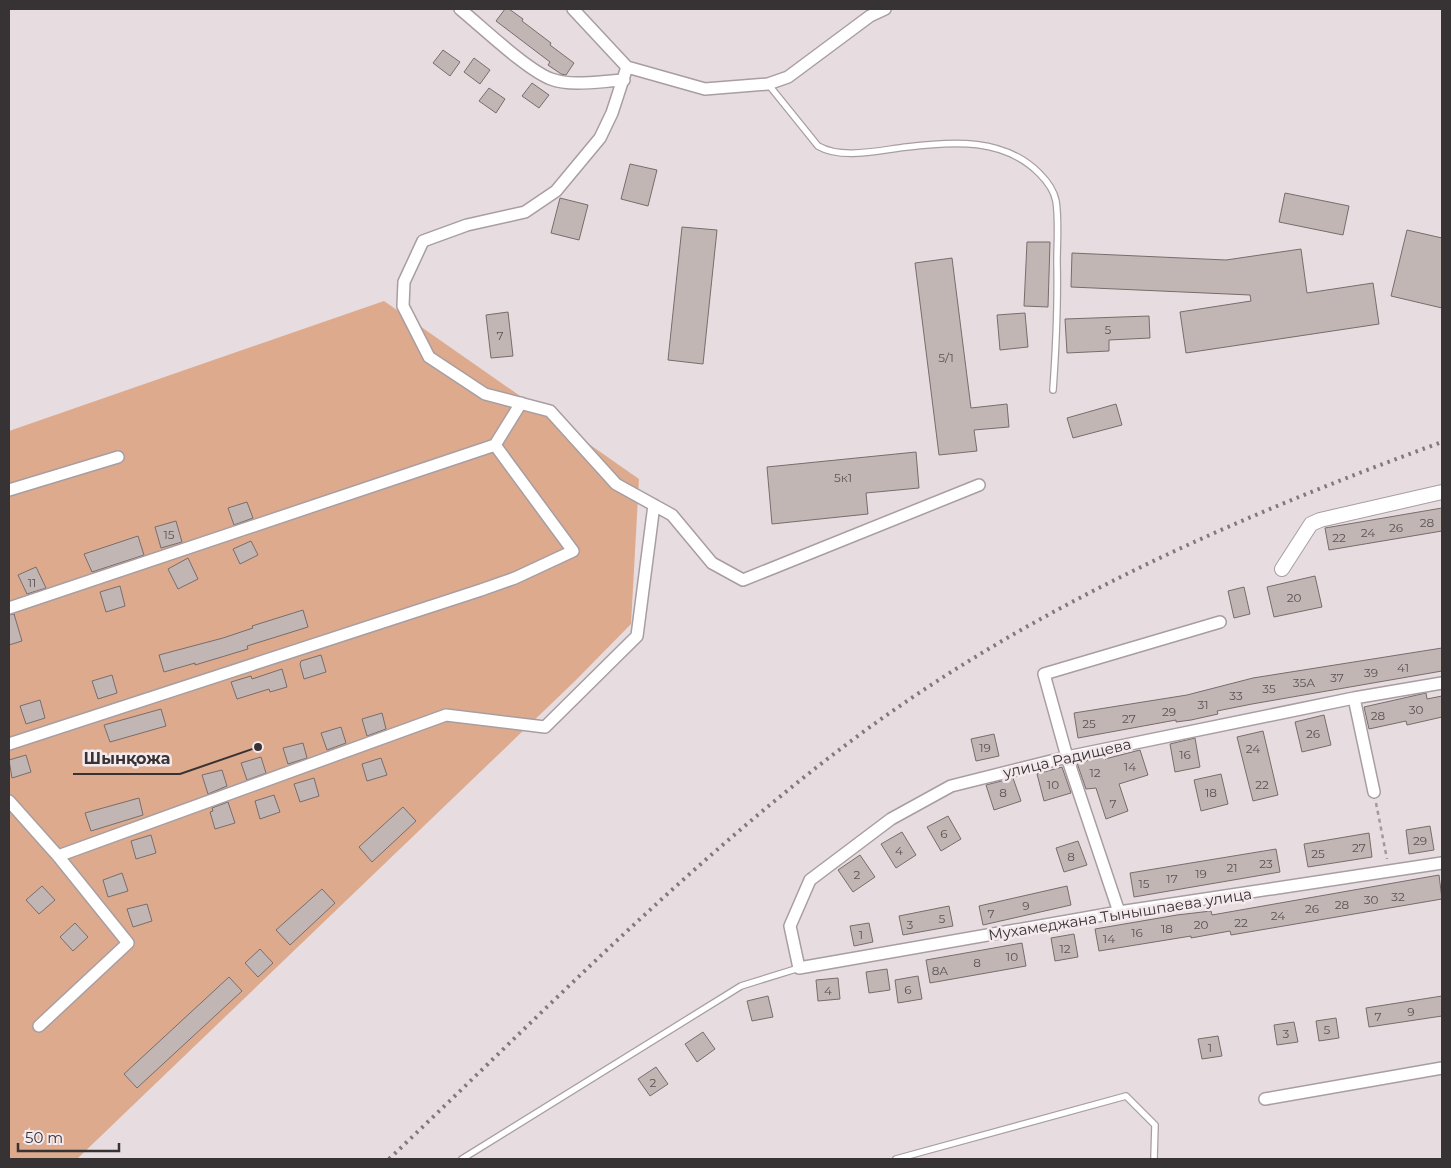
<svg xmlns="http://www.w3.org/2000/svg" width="1451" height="1168" viewBox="0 0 1451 1168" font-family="Montserrat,sans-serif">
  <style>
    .green { fill: #ddaa8e }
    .building { fill: #c2b6b5; stroke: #776d6c }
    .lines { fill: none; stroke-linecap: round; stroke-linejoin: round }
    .service-casing { stroke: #a89ea1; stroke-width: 8 }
    .minor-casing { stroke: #a89ea1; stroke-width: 14 }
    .tertiary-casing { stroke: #a89ea1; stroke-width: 16 }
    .path { stroke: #a29a9c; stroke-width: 2.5; stroke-dasharray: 4 4; stroke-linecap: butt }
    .service { stroke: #fff; stroke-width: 5.5 }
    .minor { stroke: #fff; stroke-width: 11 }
    .tertiary { stroke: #fff; stroke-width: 14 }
    .rail { stroke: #817a7c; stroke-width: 4; stroke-dasharray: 2.5 5; stroke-linecap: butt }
    .labels { text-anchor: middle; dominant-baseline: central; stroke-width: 5; stroke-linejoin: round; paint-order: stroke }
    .number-label { font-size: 12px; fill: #5a5454 }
    .street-label { font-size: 15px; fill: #373334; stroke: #f4e9ec }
    .leader { fill: none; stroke: #373334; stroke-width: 2 }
    .callout-dot { fill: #373334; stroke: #f4e9ec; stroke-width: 2 }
    .callout-label { font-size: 16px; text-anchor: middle; font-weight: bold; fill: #373334; stroke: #f4e9ec; stroke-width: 5; stroke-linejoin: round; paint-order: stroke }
  </style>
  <rect width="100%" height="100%" fill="#e7dcdf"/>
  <path class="green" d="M384 301 639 479 631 624 575 681 77 1159H9V431Z"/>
  <path class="building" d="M505 9H509L523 19 522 21 551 43 550 45 574 63 566 75 561 74 548 65 550 62 496 21Z
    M443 50 460 62 450 76 433 63Z
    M474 58 490 70 480 84 464 72Z
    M532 83 549 95 539 108 522 96Z
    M489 88 505 99 496 113 479 101Z
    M630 164 657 170 648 206 621 199Z
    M1285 193 1349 206 1343 235 1279 222Z
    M560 198 588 205 579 240 551 233Z
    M682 227 717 230 703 364 668 360Z
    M1407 230 1442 238V308L1391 296Z
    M1027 242H1050L1048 307 1024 306Z
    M1301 249 1307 293 1373 283 1379 324 1186 353 1180 312 1251 301 1250 295 1071 287 1072 253 1226 260Z
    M952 258 971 408 1007 404 1009 427 974 430 977 451 939 455 915 263Z
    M508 312 513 356 491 358 486 315Z
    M1025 313 1028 347 1000 350 997 315Z
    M1149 316 1150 338 1109 340V351L1067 353 1065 319Z
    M1116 404 1122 425 1073 438 1067 418Z
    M916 452 919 488 866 493 868 514 772 524 767 467Z
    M247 502 253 518 234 525 228 508Z
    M1442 508V531L1329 550 1325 528Z
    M176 521 182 542 161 548 155 527Z
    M138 536 144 555 92 572 84 554Z
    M251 541 258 555 240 564 233 549Z
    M188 558 198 579 178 589 168 569Z
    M36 567 46 588 27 594 18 575Z
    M1315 576 1322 607 1274 617 1267 587Z
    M120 586 125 606 106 612 100 592Z
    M1244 587 1250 614 1234 618 1228 591Z
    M303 610 308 627 247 646 248 649 195 665V663L164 672 159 655 223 638 253 628 252 626Z
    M14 614 22 641 9 645V615Z
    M1442 648V671L1252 704 1217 711 1218 714 1191 720 1176 722V720L1078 738 1074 713 1187 695 1253 678Z
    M321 655 326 672 304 679 300 664 301 661Z
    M282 669 287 687 270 692 269 689 237 699 231 682 251 676 252 679Z
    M112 675 117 693 98 699 92 681Z
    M1426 693 1427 699 1442 696V717L1407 725 1406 721 1369 729 1364 707Z
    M40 700 45 718 26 724 20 706Z
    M161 709 166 726 110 742 104 725Z
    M382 713 386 729 367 736 362 719Z
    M1324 715 1331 745 1302 752 1295 722Z
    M341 727 346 743 327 750 321 733Z
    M1263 731 1278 795 1253 801 1237 737Z
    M994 734 999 756 976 761 971 739Z
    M1195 738 1200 767 1175 772 1170 744Z
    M303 743 307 758 288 764 283 748Z
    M1140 750 1148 775 1119 784 1128 811 1106 819 1096 788 1086 789 1077 763 1104 757 1105 759Z
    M26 755 31 772 12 778 9 760Z
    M261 757 266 773 247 780 241 763Z
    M381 758 387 775 367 781 362 764Z
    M1062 767 1071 793 1044 801 1037 774Z
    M222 770 227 786 208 794 202 775Z
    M1221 774 1228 804 1201 811 1194 780Z
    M314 778 319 796 300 802 294 784Z
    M1013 778 1021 801 994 810 986 785Z
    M274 795 280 812 260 819 255 801Z
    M139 798 143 815 91 831 85 813Z
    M228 802 235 823 215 829 210 812 213 811 212 808Z
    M403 807 416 821 372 862 359 847Z
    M948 816 961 839 941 851 927 827Z
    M1430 826 1434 850 1409 854 1406 830Z
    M902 832 916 855 896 868 881 844Z
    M1369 833 1372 857 1308 867 1304 844Z
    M151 835 156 853 136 859 131 841Z
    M1078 841 1087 865 1064 872 1056 848Z
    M1276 849 1280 872 1134 897 1130 873Z
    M860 855 875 877 853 892 838 870Z
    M122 873 128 891 108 897 103 880Z
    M1439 875 1442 899 1231 935 1230 931 1191 938V936L1099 951 1095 929 1177 915 1211 911 1212 915Z
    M42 886 55 900 39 914 26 900Z
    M1067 886 1071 905 983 925 979 906Z
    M322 889 335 903 290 945 276 930Z
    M147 904 152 921 133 927 127 909Z
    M949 906 953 926 903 935 899 916Z
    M75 923 88 937 73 951 60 937Z
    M869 923 873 942 854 946 850 926Z
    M1074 934 1078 957 1055 961 1051 938Z
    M1022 943 1026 966 930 983 926 960Z
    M260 949 273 963 258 977 245 963Z
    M887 969 890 990 869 993 866 972Z
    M918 976 922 999 898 1003 895 980Z
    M229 977 242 991 137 1088 124 1074Z
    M838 978 840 999 818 1001 816 980Z
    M768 996 773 1017 752 1021 747 1001Z
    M1442 996V1016L1369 1027 1366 1008Z
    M1336 1018 1339 1038 1319 1041 1316 1021Z
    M1294 1022 1298 1042 1277 1045 1274 1025Z
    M703 1032 715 1049 697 1062 685 1044Z
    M1218 1036 1222 1056 1202 1059 1198 1039Z
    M656 1067 668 1084 650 1096 638 1079Z"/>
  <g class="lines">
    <g class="service-casing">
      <path id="service" d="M768 84 818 146C842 160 880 150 907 147 953 141 1004 138 1039 173 1046 180 1054 190 1056 201 1059 221 1057 242 1057 262 1058 305 1056 347 1053 390
        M462 1159 741 986 799 968
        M896 1159 1126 1096 1155 1125 1154 1159"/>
    </g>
    <g class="minor-casing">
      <path id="minor" d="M460 9C482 27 527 70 551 79 572 87 601 81 624 80
        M573 9 627 67 705 89 768 84 788 77 870 16 885 9
        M627 67 612 113 600 138 556 191 525 212 467 225 423 241 404 282 403 306 429 357 485 394 550 411 616 484 672 515 712 563 743 580 979 485
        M9 490 118 457
        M9 608 495 445
        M1442 683 1354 698 1067 757 951 786 891 819 810 880 790 926 799 968 1119 912 1442 863
        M1354 698 1374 792
        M9 744 481 590 515 578 573 551 495 445 521 403
        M9 801 58 856 128 943 39 1026
        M58 856 446 715 545 727 637 636 654 505
        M1119 912 1067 757 1044 674 1220 622
        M1265 1099 1442 1068"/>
    </g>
    <g class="tertiary-casing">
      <path id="tertiary" d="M1282 569 1311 524 1320 520 1442 492"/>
    </g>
    <path class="path" d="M1376 803 1387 859"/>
    <use href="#service" class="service"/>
    <use href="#minor" class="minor"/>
    <use href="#tertiary" class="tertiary"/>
    <path class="rail" d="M389 1159C541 1015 687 863 855 738 1034 605 1234 518 1442 442"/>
  </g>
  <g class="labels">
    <g class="number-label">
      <text x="1108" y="329">5</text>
      <text x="500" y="335">7</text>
      <text x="946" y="357">5/1</text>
      <text x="843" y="477">5к1</text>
      <text x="1427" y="522">28</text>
      <text x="1396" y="527">26</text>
      <text x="1368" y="532">24</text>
      <text x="169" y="534">15</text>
      <text x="1339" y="537">22</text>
      <text x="32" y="582">11</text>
      <text x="1294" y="597">20</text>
      <text x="1403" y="667">41</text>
      <text x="1371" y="672">39</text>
      <text x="1337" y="677">37</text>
      <text x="1304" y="682">35А</text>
      <text x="1269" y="688">35</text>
      <text x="1236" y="695">33</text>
      <text x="1203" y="704">31</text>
      <text x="1416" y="709">30</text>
      <text x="1169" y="711">29</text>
      <text x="1378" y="715">28</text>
      <text x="1129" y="718">27</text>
      <text x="1089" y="723">25</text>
      <text x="1313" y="733">26</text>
      <text x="985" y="747">19</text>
      <text x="1253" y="748">24</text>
      <text x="1185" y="754">16</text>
      <text x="1130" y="766">14</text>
      <text x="1095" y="772">12</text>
      <text x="1053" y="784">10</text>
      <text x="1262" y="784">22</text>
      <text x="1003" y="792">8</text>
      <text x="1211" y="792">18</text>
      <text x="1113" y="803">7</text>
      <text x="944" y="833">6</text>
      <text x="1420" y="840">29</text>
      <text x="1359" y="847">27</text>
      <text x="899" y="850">4</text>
      <text x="1318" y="853">25</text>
      <text x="1071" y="856">8</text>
      <text x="1266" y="863">23</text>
      <text x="1232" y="867">21</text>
      <text x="1201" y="873">19</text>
      <text x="857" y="874">2</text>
      <text x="1172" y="878">17</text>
      <text x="1144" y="883">15</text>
      <text x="1398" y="896">32</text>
      <text x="1371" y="899">30</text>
      <text x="1342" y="904">28</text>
      <text x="1026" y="905">9</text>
      <text x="1312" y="908">26</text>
      <text x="991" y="913">7</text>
      <text x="1278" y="915">24</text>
      <text x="942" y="918">5</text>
      <text x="1241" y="922">22</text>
      <text x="910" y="924">3</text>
      <text x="1201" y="924">20</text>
      <text x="1167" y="928">18</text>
      <text x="1137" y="932">16</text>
      <text x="861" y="934">1</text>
      <text x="1109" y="938">14</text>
      <text x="1065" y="948">12</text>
      <text x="1012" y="956">10</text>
      <text x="977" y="962">8</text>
      <text x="940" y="970">8А</text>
      <text x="908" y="989">6</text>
      <text x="828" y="990">4</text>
      <text x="1411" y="1011">9</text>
      <text x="1378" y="1016">7</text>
      <text x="1327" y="1029">5</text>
      <text x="1286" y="1033">3</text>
      <text x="1210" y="1047">1</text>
      <text x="653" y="1082">2</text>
    </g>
    <g class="street-label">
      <text transform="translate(1067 758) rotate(-13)">улица Радищева</text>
      <text transform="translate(1120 914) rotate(-9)">Мухамеджана Тынышпаева улица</text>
    </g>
  </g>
  <path class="leader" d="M258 747L180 774H73"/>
  <circle class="callout-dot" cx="258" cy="747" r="5"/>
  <g class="callout-label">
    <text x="127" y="764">Шынқожа</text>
  </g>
  <rect width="1451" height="1168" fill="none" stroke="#373334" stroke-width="20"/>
  <path d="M18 1143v8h101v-8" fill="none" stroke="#373334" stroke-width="2.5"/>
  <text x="25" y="1143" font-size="15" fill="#373334" stroke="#f4e9ec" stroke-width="4" paint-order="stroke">50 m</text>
</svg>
